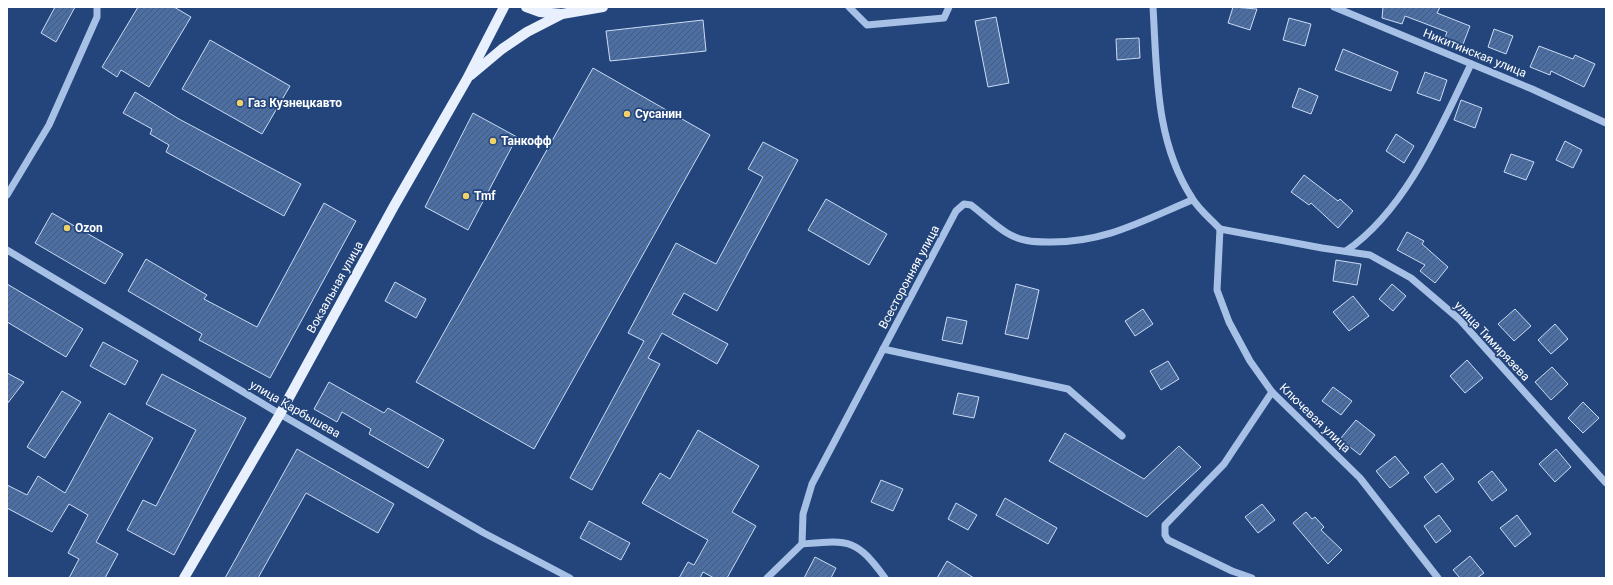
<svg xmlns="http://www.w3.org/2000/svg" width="1613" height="585" font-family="Roboto,sans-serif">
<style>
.building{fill:url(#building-hatch);stroke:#cadbf4}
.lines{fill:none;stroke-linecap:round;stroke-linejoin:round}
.minor{stroke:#a7c0e5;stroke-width:7}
.major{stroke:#e8effd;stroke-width:10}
.poi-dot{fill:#f0d16a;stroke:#23457c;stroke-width:1.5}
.labels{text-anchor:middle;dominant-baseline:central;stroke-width:3.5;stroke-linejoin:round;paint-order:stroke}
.street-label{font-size:12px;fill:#fff;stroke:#23457c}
.poi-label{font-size:12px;font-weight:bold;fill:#fff;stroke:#23457c;text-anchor:start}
</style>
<defs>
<pattern id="building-hatch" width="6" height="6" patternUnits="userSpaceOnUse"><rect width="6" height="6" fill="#4b6fa5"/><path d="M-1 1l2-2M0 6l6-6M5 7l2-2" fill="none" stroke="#4c5a70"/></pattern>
</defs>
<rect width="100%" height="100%" fill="#23457c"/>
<g class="building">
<path d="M55,7H75L56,42L41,33Z"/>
<path d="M138,7H174L191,17L149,87L121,70L117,77L102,67Z"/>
<path d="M1233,7L1257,9L1250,30L1228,23Z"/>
<path d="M1383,7H1440L1437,13L1470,26L1462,47L1444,40L1447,32L1405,16L1402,24L1382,18Z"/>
<path d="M996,17L1009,83L988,87L975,21Z"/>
<path d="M1289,18L1311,24L1305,46L1283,40Z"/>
<path d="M703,20L706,51L610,61L606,31Z"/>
<path d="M1494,29L1513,36L1506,54L1488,47Z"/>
<path d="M1139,38L1140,58L1117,60L1116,39Z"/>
<path d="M210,40L290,86L262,134L182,89Z"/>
<path d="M1539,46L1573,59L1575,55L1595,64L1584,87L1551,71L1550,75L1530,67Z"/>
<path d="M1343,49L1398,72L1391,91L1335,70Z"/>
<path d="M593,68L710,135L534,449L416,382Z"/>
<path d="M1425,72L1447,80L1440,101L1417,93Z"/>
<path d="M1299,88L1318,96L1311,114L1292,107Z"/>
<path d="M135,92L179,119L301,184L284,216L166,152L169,145L150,134L152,129L123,113Z"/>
<path d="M1461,100L1482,108L1475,128L1454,120Z"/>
<path d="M473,113L517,137L468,230L425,207Z"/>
<path d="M1396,134L1414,146L1404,163L1386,151Z"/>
<path d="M1565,141L1582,150L1573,168L1556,160Z"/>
<path d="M763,142L798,160L717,311L684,293L672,314L728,344L717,364L662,333L648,358L660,364L592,490L570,478L644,341L628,333L676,243L716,264L763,177L748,169Z"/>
<path d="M1511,154L1534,162L1526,180L1504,172Z"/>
<path d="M1304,175L1338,201L1340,199L1353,211L1338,228L1311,203L1309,205L1291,192Z"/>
<path d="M826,199L887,234L869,265L808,230Z"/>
<path d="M324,203L356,221L270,378L199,340L202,334L128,291L146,259L207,295L204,299L257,327Z"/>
<path d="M52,213L123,254L105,284L35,243Z"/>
<path d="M1407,232L1424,241L1422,244L1448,267L1435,283L1420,271L1425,265L1397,250Z"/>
<path d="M1336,260L1361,264L1357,285L1333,281Z"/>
<path d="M395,282L426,299L416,318L385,301Z"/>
<path d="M7,284L83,329L66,357L7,322Z"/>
<path d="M1016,284L1039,290L1028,339L1005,334Z"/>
<path d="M1392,284L1406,296L1393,311L1379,299Z"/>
<path d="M1353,296L1369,316L1349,331L1333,312Z"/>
<path d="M1143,309L1153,324L1135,336L1125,321Z"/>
<path d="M1515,309L1531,326L1514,341L1498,324Z"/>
<path d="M947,317L967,321L962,344L942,340Z"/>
<path d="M1555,324L1568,339L1551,354L1538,340Z"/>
<path d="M103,342L138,361L125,385L90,366Z"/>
<path d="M1467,360L1483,378L1465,393L1450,376Z"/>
<path d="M1168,361L1179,379L1161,390L1150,371Z"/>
<path d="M1552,367L1568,384L1551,400L1535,382Z"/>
<path d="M7,373L24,382L7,404Z"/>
<path d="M162,374L246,418L174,555L127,530L143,500L156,506L196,430L146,404Z"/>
<path d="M329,382L384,413L388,408L444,440L428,468L369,434L371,429L342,412L337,422L314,409Z"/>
<path d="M1333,387L1352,401L1341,415L1322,401Z"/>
<path d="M62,391L81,402L45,458L27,447Z"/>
<path d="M958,393L979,397L974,418L953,414Z"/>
<path d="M1583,402L1599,418L1583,433L1568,418Z"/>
<path d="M109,413L153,438L96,542L118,554L105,578H69L79,559L68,553L88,515L69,504L52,532L7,508V485L27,495L38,476L65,493Z"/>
<path d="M1356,420L1375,435L1360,455L1340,439Z"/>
<path d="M698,430L759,466L732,512L756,526L727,578H714L703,572L700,578H679L688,562L694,565L708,540L642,503L660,473L670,479Z"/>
<path d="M1065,433L1144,479L1179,446L1201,467L1147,517L1049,461Z"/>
<path d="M297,449L394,504L378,533L306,493L258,578H225Z"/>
<path d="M1556,449L1571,467L1555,482L1539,464Z"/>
<path d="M1395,456L1409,473L1390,488L1376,471Z"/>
<path d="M1442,463L1454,479L1436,493L1424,477Z"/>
<path d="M1492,471L1507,490L1492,501L1478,482Z"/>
<path d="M881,480L903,489L893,511L871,502Z"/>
<path d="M1005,498L1057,528L1048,544L996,515Z"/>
<path d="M956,503L977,515L968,530L948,519Z"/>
<path d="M1262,504L1275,520L1258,533L1245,517Z"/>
<path d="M1306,512L1312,519L1315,517L1324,527L1321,530L1342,550L1328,564L1293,523Z"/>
<path d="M1439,515L1451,531L1436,543L1424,526Z"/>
<path d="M1517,515L1531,534L1515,547L1500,528Z"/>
<path d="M589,521L630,543L621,560L580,538Z"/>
<path d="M1470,556L1484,573L1477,578H1460L1453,570Z"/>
<path d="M815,557L836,568L831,578H804Z"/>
<path d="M947,561L974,578H937Z"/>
</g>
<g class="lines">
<g class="minor">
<path d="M849,7L867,25L944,18L949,7"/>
<path d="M1153,7C1157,72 1155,141 1192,198C1199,210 1211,219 1220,229"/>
<path d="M1334,7L1532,89L1606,123"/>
<path d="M7,195L49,125L97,17V7"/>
<path d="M1220,229L1322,248L1370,255L1411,278L1459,319L1606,483"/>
<path d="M1220,229L1217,290L1229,322L1250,361L1272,392L1360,478L1438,578"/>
<path d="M7,250L280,414L484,533L570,578"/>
<path d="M1346,251C1406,210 1441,127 1471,64"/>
<path d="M883,349L1068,389L1122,436"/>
<path d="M802,544C849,540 856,538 885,578"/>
<path d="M767,578L802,544L803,514L812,484L956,211L964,204L971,205C983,214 994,225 1007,233C1020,241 1033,242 1048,242C1104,243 1142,221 1192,200"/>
<path d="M1252,578L1232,571L1168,540L1165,535V525L1224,464L1272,392"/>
</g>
<g class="major">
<path d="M526,7L540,12L562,14"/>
<path d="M471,75L502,49L527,32L562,14L603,7"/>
<path d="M184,578L280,414L394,206L467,79L504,7"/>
</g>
</g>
<g class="poi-dot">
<circle cx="240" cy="103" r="4"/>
<circle cx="627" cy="114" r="4"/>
<circle cx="493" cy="141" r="4"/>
<circle cx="466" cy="196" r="4"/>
<circle cx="67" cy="228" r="4"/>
</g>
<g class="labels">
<g class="street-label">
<text transform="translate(1475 53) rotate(22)">Никитинская улица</text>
<text transform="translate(909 277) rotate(-62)">Всесторонняя улица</text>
<text transform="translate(335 287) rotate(-61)">Вокзальная улица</text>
<text transform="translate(1492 341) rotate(47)">улица Тимирязева</text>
<text transform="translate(295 409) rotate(30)">улица Карбышева</text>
<text transform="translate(1315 418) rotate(44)">Ключевая улица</text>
</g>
<g class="poi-label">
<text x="248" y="103">Газ Кузнецкавто</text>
<text x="635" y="114">Сусанин</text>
<text x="501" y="141">Танкофф</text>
<text x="474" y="196">Tmf</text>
<text x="75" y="228">Ozon</text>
</g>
</g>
<rect width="1613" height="585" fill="none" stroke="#ffffff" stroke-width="16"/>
</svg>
